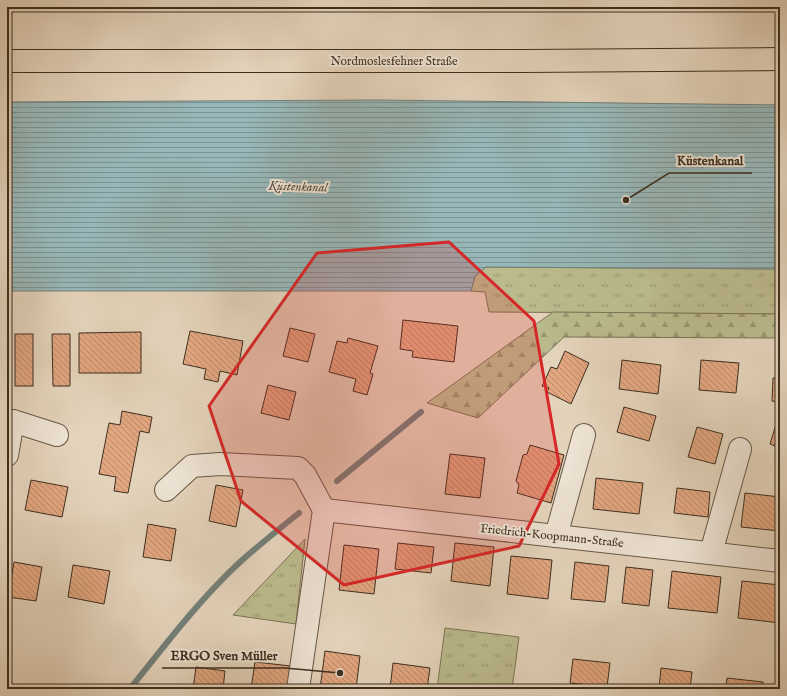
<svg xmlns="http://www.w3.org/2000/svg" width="787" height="696" font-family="'IM FELL English',serif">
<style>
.grass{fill:url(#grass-tufts);stroke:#7c7456}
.forest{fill:url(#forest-firs);stroke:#7c7456}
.water{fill:url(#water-rules);stroke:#73807a}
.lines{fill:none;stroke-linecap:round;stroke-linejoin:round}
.stream{stroke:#73807a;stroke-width:6}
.building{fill:url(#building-back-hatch);stroke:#3d2f1f}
.minor-casing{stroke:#675846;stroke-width:24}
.major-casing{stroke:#3d2f1f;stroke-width:24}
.minor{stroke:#ede2d3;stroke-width:22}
.major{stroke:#e4d3bb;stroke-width:22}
.marked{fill:#d62828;fill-opacity:0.2;stroke:#d62828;stroke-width:3;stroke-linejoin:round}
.labels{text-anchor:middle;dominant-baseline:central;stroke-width:4;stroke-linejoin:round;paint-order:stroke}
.street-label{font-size:12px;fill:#3d2f1f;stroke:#ede2d3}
.water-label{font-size:13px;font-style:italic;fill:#4f4a3d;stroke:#ede2d3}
.leader{fill:none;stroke:#3d2f1f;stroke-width:1.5}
.callout-dot{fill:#3d2f1f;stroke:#ede2d3;stroke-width:1.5}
.callout-label{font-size:13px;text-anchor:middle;font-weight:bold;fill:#3d2f1f;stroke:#ede2d3;stroke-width:4;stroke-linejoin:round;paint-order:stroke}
</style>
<defs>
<pattern id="grass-tufts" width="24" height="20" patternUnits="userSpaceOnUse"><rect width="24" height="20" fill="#bbba8c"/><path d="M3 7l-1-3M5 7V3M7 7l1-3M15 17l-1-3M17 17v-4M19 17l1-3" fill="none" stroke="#999872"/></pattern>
<pattern id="forest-firs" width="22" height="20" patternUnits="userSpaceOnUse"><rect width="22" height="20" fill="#bbba8c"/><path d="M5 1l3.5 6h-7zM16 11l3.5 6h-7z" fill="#999872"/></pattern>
<pattern id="water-rules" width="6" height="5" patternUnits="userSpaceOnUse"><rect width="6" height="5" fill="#97b6b7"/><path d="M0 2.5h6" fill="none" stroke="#7c9494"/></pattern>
<pattern id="building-back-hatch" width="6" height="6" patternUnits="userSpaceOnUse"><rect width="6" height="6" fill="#e2a680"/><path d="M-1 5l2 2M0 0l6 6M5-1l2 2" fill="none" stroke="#b88868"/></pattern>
</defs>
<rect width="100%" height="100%" fill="#e4d3bb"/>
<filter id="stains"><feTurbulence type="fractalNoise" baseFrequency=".005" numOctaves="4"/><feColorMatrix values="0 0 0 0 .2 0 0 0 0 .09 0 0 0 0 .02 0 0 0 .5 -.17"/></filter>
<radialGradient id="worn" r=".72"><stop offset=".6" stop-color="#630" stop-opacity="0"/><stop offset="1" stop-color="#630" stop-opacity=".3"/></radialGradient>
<g class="grass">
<path d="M486,267L780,269V314L489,312L485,292L471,291L475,276Z"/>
<path d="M305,539L296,624L233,615Z"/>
<path d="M445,628L519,637L512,689H437Z"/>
</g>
<path class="forest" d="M553,312L780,314V338L564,337L478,418L427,403Z"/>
<path class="water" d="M378,100L780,105V269L486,267L475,276L471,291H7V102Z"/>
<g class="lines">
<g class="stream">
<path d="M337,481L421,412"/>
<path d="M130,689C165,645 199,600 240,562C259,545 279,529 299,513"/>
</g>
</g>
<g class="building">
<path d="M403,320L458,326L454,362L412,357L413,351L400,349Z"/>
<path d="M290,328L315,334L308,362L283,356Z"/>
<path d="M190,331L243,341L237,375L220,371L218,382L204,379L206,369L183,364Z"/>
<path d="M141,332V373H79V333Z"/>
<rect x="15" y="334" width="18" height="52"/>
<path d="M52,334H70V386H53Z"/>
<path d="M348,338L378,346L370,373L373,374L367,395L353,391L356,379L329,372L337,341L347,343Z"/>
<path d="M565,351L589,363L571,404L547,392L549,388L542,386L551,367L557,369Z"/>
<path d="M622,360L661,365L658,394L619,389Z"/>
<path d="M701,360L739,363L736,393L699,390Z"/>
<path d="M773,378H780V402L772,401Z"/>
<path d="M268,385L296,392L289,420L261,413Z"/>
<path d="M624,407L656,416L649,441L617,432Z"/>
<path d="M122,411L152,417L149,433L140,431L128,493L114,491L116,477L99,474L109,423L120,425Z"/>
<path d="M777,421L780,422V448L770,444Z"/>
<path d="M697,427L723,434L715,464L688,457Z"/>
<path d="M530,445L564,455L551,503L517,493L519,485L516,481L523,455L527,454Z"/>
<path d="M450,454L485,458L480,498L445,494Z"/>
<path d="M596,478L643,483L639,514L593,509Z"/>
<path d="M31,480L68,487L62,517L25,510Z"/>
<path d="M216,485L243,490L236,527L209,521Z"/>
<path d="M677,488L710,492L708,517L674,513Z"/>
<path d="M745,493L780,497V531L741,527Z"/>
<path d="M148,524L176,529L171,561L143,557Z"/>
<path d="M398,543L434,547L431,573L395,569Z"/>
<path d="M455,543L494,547L490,586L451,581Z"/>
<path d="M344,545L379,549L374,594L339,590Z"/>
<path d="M511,556L552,560L548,599L507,594Z"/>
<path d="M14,562L42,567L36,601L8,597Z"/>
<path d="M575,562L609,566L605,602L571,599Z"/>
<path d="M73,565L110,571L104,604L68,597Z"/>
<path d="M626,567L653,570L649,606L622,603Z"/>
<path d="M672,571L721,577L717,613L668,608Z"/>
<path d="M742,581L780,585V623L738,618Z"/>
<path d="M325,651L360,656L356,689H320Z"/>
<path d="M573,659L610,663L607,687L570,683Z"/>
<path d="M255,662L291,666L288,689H251Z"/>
<path d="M393,663L430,668L427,689H390Z"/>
<path d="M196,667L225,671L223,689H193Z"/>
<path d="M661,668L692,672L690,689H659Z"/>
<path d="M727,678L763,682V689H726Z"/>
</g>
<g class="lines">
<defs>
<g id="minor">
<path d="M7,421H13L57,435"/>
<path d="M7,455L13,421"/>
<path d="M166,490L192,466L220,464L298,468L305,475L324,510"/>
<path d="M556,536L584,435"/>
<path d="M711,553L740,449"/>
<path d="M298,689L324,510L780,561"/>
</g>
<path id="major" d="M7,61H525L780,59"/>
</defs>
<use href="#minor" class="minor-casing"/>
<use href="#major" class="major-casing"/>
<use href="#minor" class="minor"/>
<use href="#major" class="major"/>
</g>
<path class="marked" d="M449,242L534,321L559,464L519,546L344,585L241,501L209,406L317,253Z"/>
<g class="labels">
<g class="street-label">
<text x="394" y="61">Nordmoslesfehner Straße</text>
<text transform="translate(552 536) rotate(6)">Friedrich-Koopmann-Straße</text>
</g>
<g class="water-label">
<text transform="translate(298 187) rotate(2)">Küstenkanal</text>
</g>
</g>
<path class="leader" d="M626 200L669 173H752M340 673L285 668H162"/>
<g class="callout-dot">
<circle cx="626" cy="200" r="4"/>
<circle cx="340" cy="673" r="4"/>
</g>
<g class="callout-label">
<text x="710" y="165">Küstenkanal</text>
<text x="224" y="660">ERGO Sven Müller</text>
</g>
<rect width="787" height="696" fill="none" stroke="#e4d3bb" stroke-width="24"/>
<rect x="8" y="8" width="771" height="680" fill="none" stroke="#3d2f1f" stroke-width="2"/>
<rect x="12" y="12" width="763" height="672" fill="none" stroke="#3d2f1f"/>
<rect width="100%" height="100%" filter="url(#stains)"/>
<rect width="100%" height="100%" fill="url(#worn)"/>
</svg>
